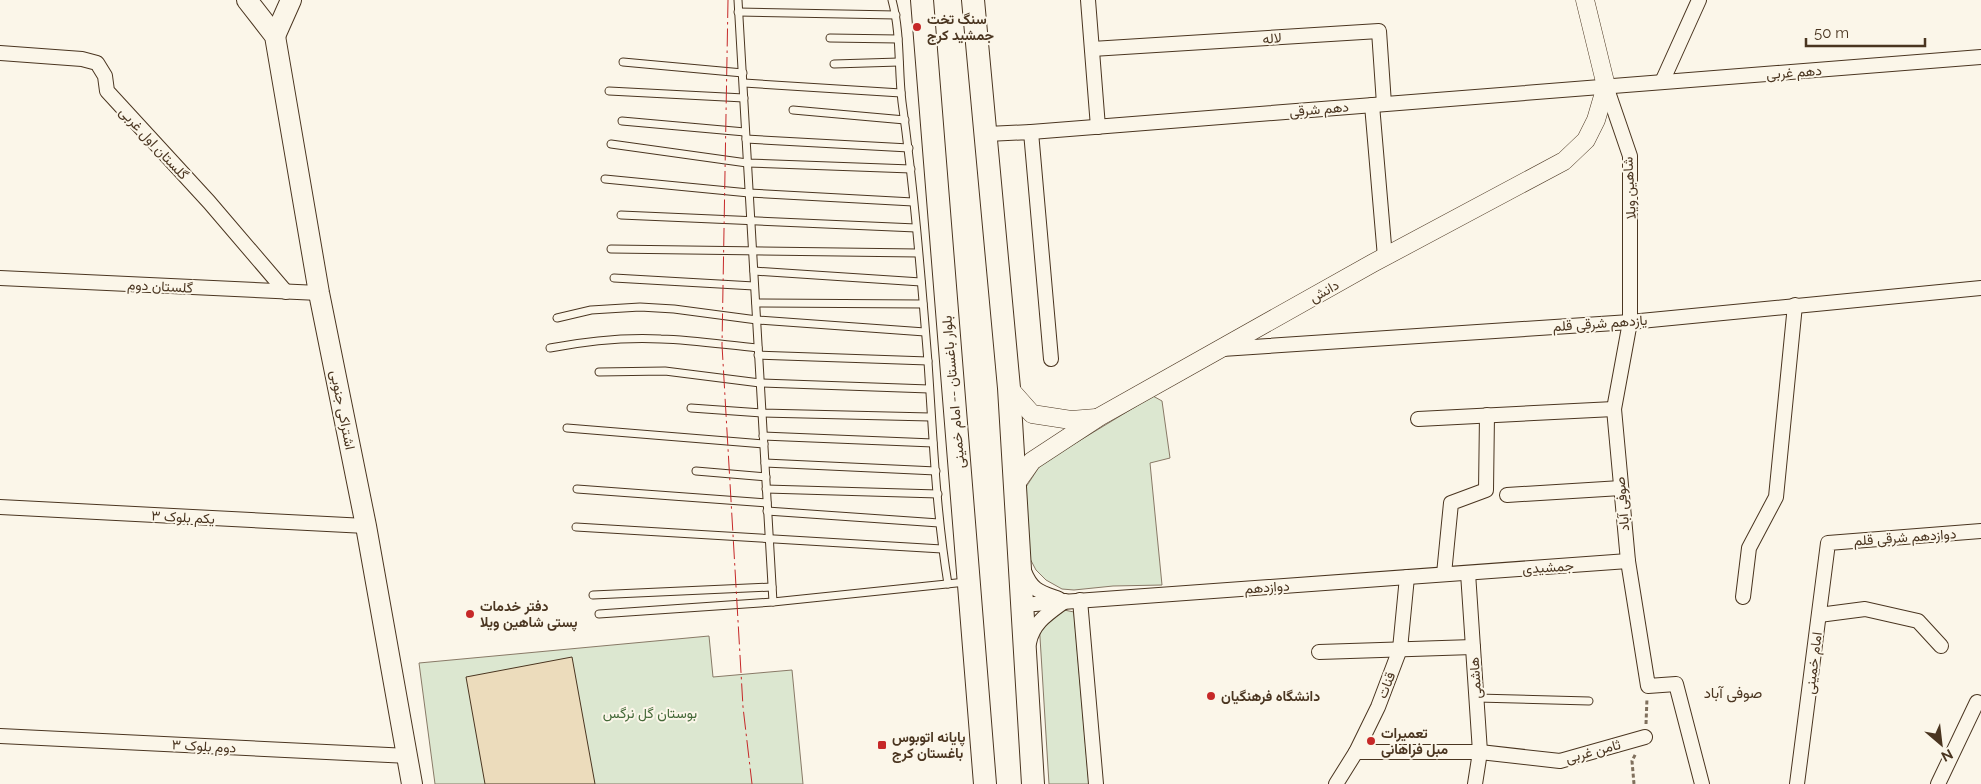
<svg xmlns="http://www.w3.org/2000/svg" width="1981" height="784" font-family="Raleway,Vazirmatn,sans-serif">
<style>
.green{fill:#dce7d0;stroke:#887966}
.building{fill:#ecdcbc;stroke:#4a3520}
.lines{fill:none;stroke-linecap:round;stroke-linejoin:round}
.service-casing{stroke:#4a3520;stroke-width:9}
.minor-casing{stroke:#4a3520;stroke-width:16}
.tertiary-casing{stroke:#4a3520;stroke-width:19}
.secondary-casing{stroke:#4a3520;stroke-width:22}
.primary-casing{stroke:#4a3520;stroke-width:24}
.path{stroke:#7f6f5c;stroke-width:3;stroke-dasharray:4 2.5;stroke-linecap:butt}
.service{stroke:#fbf6e9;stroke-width:7}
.minor{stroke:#fbf6e9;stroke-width:14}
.tertiary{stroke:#fbf6e9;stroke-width:18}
.secondary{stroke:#fbf6e9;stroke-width:20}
.primary{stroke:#fbf6e9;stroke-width:22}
.power{stroke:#c62828;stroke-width:1;stroke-dasharray:18 4 2.5 4;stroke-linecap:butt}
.poi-dot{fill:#c62828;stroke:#fbf6e9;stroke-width:2}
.labels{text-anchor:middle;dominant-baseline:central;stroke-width:4;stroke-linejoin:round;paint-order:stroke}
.poi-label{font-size:14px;font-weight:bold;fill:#4a3520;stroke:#fbf6e9;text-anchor:start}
.street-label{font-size:14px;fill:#4a3520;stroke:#fbf6e9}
.park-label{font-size:14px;fill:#436837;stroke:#fbf6e9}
.neighbourhood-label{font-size:15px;fill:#4a3520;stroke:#fbf6e9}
</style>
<rect width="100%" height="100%" fill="#fbf6e9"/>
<g class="green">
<path d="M1153,396L1162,401L1170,458L1150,463L1162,585L1113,586L1074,590L1062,589L1046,580L1036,570L1027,553L1026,487L1041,464Z"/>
<path d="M1064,610L1074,612L1089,784H1049L1039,621Z"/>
<path d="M709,636L713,677L792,670L803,784H435L419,663Z"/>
</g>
<path class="building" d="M572,657L595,784H485L466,677Z"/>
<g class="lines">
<defs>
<g id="service">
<path d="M738,0L773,602"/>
<path d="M892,0C901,33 898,68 902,102C914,188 921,275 928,362C933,436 936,511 948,584"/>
<path d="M738,12L896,15"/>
<path d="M830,38L898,39"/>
<path d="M623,62L743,73"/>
<path d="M834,64L899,62"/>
<path d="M744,83L901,93"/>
<path d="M609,91L744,98"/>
<path d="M793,110L905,120"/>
<path d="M622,121L745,132"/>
<path d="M746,139L909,148"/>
<path d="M611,144L747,163L911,169"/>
<path d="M605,179L749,193L913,202"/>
<path d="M621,215L916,228"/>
<path d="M611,249L918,253"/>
<path d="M754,271L921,282"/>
<path d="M614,278L754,286"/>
<path d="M756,303L923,304"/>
<path d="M557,318L591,310L640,307L674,309L757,320L925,332"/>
<path d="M550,348C587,341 623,337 661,339C694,340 726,345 758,348"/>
<path d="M758,355L928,361"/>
<path d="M599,372L665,371L760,383L929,389"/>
<path d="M691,408L762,413L930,417"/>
<path d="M567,428L764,444"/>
<path d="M763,436L933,443"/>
<path d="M765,463L936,471"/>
<path d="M696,471L766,477"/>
<path d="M577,489L767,503"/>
<path d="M766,489L938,494"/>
<path d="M767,511L939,523"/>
<path d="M576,527L942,549"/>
<path d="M593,595L772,587"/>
<path d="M599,614L773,602L966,582"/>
<path d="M1477,698L1589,701"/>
</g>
<g id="minor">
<path d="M1088,0L1098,127"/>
<path d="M1092,49L1379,31L1384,104"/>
<path d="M0,53L82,59L97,63L105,76L107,91L209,202L286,292"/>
<path d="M1662,82L1699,0"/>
<path d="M1606,86L1630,156V322L1614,409L1628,561L1648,686L1676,684L1702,784"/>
<path d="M1372,105L1385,257"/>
<path d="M1031,132L1981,57"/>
<path d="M987,134L1031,132L1051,359"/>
<path d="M0,278L319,293"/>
<path d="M1222,349L1630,322L1981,288"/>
<path d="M1418,419L1614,409"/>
<path d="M1507,495L1621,488"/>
<path d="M0,507L366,526"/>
<path d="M1024,571C1032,591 1040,592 1059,599"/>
<path d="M1468,573L1480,752L1475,784"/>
<path d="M1444,574L1451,503L1486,490L1487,415"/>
<path d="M1743,597L1749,548L1776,497L1795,305"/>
<path d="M1080,600L1096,784"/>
<path d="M1021,605L1628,561"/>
<path d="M1819,615L1865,609L1918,621L1941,646"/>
<path d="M1029,643C1033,622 1049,613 1065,601"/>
<path d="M1319,652L1473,647"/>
<path d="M0,736L409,756"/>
<path d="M1356,752H1480L1560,761L1645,737"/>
<path d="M1336,784L1356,752L1378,707L1400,649L1407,577"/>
<path d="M1797,784L1828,543L1981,531"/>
<path d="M1938,784L1977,702"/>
</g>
<g id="tertiary">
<path d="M1009,388L1032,414L1071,420L1096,418"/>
<path d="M1015,485L1032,461L1099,417L1373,263L1564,161L1586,140L1596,120L1606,86L1585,0"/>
</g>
<g id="secondary">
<path d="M247,0L275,36L319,293L366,526L412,784"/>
<path d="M275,36L291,0"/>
</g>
<g id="primary">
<path d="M922,0L985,784"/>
<path d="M973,0L1009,388L1033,784"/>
</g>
</defs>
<use href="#service" class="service-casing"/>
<use href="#minor" class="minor-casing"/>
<use href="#tertiary" class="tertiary-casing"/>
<use href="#secondary" class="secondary-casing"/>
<use href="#primary" class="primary-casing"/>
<g class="path">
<path d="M1646,724L1647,698"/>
<path d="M1634,784L1632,761L1636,753"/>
</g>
<use href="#service" class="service"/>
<use href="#minor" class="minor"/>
<use href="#tertiary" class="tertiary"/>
<use href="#secondary" class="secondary"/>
<use href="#primary" class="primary"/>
<path class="power" d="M728,0L722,345L743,707L752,784"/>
</g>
<g class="poi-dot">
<circle cx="917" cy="27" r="5"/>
<circle cx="470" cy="614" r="5"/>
<circle cx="1211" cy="696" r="5"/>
<circle cx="1371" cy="741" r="5"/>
<rect x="877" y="740" width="10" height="10" rx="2.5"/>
</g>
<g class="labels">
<g class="poi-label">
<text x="927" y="19">سنگ تخت<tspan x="927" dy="16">جمشید کرج</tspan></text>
<text x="480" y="606">دفتر خدمات<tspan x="480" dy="16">پستی شاهین ویلا</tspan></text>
<text x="1221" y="696">دانشگاه فرهنگیان</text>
<text x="1381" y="733">تعمیرات<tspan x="1381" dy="16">مبل فراهانی</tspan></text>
<text x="892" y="737">پایانه اتوبوس<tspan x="892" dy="16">باغستان کرج</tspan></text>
</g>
<g class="street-label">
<text transform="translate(1272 38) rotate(-4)">لاله</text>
<text transform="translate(1794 72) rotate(-4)">دهم غربی</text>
<text transform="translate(1319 109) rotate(-5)">دهم شرقی</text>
<text transform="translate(154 143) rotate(47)">گلستان اول غربی</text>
<text transform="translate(1629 188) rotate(-93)">شاهین ویلا</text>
<text transform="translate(160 286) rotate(3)">گلستان دوم</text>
<text transform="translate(1324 291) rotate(-29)">دانش</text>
<text transform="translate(1600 323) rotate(-4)">یازدهم شرقی قلم</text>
<text transform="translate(953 392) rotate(-95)">بلوار باغستان -- امام خمینی</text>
<text transform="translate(343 410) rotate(79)">اشتراکی جنوبی</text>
<text transform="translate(1622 504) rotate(-95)">صوفی آباد</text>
<text transform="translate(183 517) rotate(3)">یکم بلوک ۳</text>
<text transform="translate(1905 537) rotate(-4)">دوازدهم شرقی قلم</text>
<text transform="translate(1548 567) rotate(-4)">جمشیدی</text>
<text transform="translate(1267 587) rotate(-4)">دوازدهم</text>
<text transform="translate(1813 663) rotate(-83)">امام خمینی</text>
<text transform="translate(1475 678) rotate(-94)">هاشمی</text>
<text transform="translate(1386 685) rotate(-69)">قنات</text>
<text transform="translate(204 746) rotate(3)">دوم بلوک ۳</text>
<text transform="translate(1593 751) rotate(-15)">ثامن غربی</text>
</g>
<g class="park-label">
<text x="650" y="713">بوستان گل نرگس</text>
</g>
<g class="neighbourhood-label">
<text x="1733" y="693">صوفی آباد</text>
</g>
</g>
<g transform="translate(1941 744) rotate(152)" stroke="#fbf6e9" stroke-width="4" paint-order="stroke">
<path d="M0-4L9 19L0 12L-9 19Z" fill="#4a3520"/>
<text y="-8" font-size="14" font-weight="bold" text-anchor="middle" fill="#4a3520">N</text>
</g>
<path d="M1806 38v8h119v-8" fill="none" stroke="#4a3520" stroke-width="2.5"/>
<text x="1814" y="38" font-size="15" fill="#4a3520" stroke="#fbf6e9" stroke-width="4" paint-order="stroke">50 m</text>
</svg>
